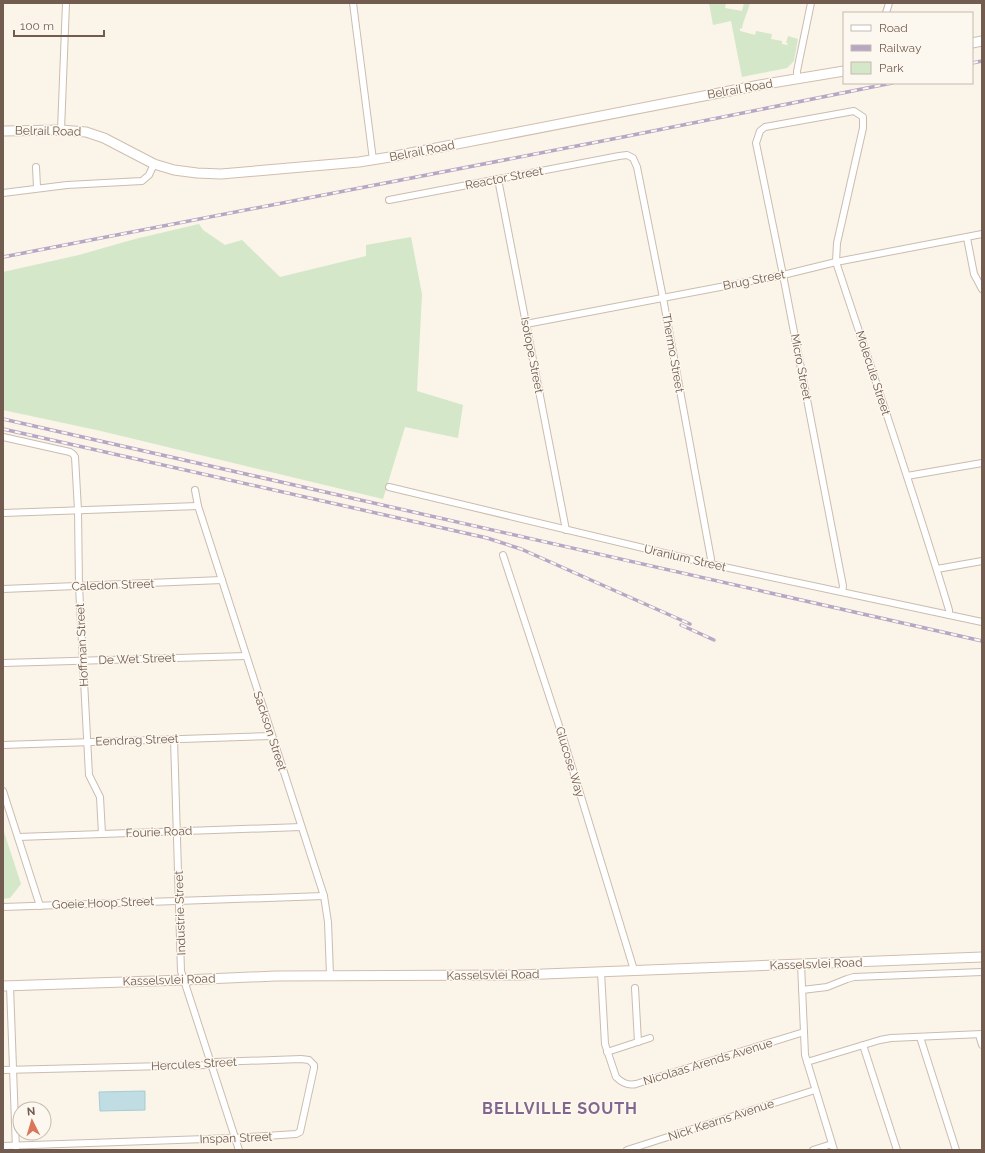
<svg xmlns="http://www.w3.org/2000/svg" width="985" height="1153" font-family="Raleway,sans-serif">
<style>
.green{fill:#d4e7c8}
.water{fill:#bfdde2;stroke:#a6ccd3}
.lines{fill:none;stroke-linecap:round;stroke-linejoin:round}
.street-casing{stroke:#ccbcaf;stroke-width:8}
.secondary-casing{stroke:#d0beb0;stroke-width:11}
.street{stroke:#fff;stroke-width:6}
.secondary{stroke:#fff;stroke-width:9}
.rail-casing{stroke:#b7a7c4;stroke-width:3.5}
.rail{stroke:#fdf8ef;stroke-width:2;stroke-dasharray:6;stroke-linecap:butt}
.labels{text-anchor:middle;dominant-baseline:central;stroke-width:3;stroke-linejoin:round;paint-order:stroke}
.street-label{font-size:12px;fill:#725c4f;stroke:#fdf8ef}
.district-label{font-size:16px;font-weight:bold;letter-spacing:1px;fill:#81668e;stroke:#fdf8ef}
</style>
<rect width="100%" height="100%" fill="#faf4e9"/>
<g class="green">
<path d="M709,3H726L725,8L742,11L744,3H750C748,12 743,20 742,29L740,28V31L755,35L756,31L772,34L771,39L782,41V44L787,45L788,43H786L788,36L798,39L794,61L787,68L742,77L731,21L713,25Z"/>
<path d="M199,224L203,230L225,245L242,240L280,277L366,256V245L411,237L422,294L417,391L463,405L458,438L405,427L383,499L101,431L3,410V272L79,255L135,239Z"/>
<path d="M3,829L21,884L10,898L3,899Z"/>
</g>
<path class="water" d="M145,1091V1110L100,1111L99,1092Z"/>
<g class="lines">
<defs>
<g id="street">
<path d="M353,3L373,160"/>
<path d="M886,13L889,3"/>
<path d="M797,79V71L811,3"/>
<path d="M61,130L66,3"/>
<path d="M36,167L37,187"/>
<path d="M498,179L566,530"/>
<path d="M3,193L67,185L142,181L149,175L154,164"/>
<path d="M389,200L619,156L627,155L633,158L637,167L663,298L711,559L710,564"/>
<path d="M967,238L974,274L982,289"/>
<path d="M526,324L783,275L836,262L982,234"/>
<path d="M3,437L70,452L73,454L75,457L78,510L79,586L89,775L100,797L102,834"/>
<path d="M907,476L982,463"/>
<path d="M389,487L710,564L982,622"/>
<path d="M195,490L198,506L324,896L328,922L330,975"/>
<path d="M3,513L198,506"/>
<path d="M503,555L564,741L634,970"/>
<path d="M937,569L982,561"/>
<path d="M3,589L222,580"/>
<path d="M842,592L843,586L783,275L756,143L760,131L765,127L854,111L863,117V128L837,243L836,262C874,377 914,493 949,610V615"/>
<path d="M3,663L246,656"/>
<path d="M174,739L181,971L239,1150"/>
<path d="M3,745L272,736"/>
<path d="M3,791L40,906"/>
<path d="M18,837L301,827"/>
<path d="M3,907L324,896"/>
<path d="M801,964L805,1055L834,1150"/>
<path d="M601,972L605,1044L616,1077C622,1083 628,1086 636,1084L804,1032"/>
<path d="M10,986L16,1150"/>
<path d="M635,988L638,1042"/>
<path d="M802,990L827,987L847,979L854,977L982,972"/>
<path d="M979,1035L982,1045"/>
<path d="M920,1037L956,1150"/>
<path d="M863,1045L897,1150"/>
<path d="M607,1052L650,1038"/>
<path d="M807,1062L880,1040L891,1038L982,1034"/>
<path d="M3,1070L206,1065L215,1062L301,1059L309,1060L314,1065V1068L300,1132L296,1134L235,1138L3,1146"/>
<path d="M627,1150L815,1090"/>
<path d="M813,1150L832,1144"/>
</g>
<g id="secondary">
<path d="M972,43L982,41"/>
<path d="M3,131L61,130L86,132L104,138L154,164L174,170L197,173L221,174L359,162L390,157L760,85L844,71"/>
<path d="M3,986L184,980L276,976L518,975L982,957"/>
</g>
</defs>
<use href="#street" class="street-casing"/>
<use href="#secondary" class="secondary-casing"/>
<use href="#street" class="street"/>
<use href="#secondary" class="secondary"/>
<defs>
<g id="rail">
<path d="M972,63L982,61"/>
<path d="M3,257L623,137L892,83"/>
<path d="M3,419L982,641"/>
<path d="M3,429L487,538L521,549L690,624"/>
<path d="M681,625L714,640"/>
</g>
</defs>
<use href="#rail" class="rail-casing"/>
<use href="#rail" class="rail"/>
</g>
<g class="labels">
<g class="street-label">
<text transform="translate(740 89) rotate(-10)">Belrail Road</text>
<text transform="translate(48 131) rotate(1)">Belrail Road</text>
<text transform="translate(422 151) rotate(-11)">Belrail Road</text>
<text transform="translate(504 178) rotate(-11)">Reactor Street</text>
<text transform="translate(754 280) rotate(-11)">Brug Street</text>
<text transform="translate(673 353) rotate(80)">Thermo Street</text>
<text transform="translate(532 355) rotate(79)">Isotope Street</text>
<text transform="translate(801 367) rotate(79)">Micro Street</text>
<text transform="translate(873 373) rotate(72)">Molecule Street</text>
<text transform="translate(685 558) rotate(13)">Uranium Street</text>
<text transform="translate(113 585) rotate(-2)">Caledon Street</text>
<text transform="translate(82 645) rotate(-93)">Hoffman Street</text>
<text transform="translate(137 659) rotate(-2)">De Wet Street</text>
<text transform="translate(270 731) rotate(72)">Sackson Street</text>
<text transform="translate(137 740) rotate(-2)">Eendrag Street</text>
<text transform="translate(570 762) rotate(73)">Glucose Way</text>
<text transform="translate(159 832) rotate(-2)">Fourie Road</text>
<text transform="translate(103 903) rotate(-2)">Goeie Hoop Street</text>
<text transform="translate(180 913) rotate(-92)">Industrie Street</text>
<text transform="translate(816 964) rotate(-2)">Kasselsvlei Road</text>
<text transform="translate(493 975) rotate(-1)">Kasselsvlei Road</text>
<text transform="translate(169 980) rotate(-2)">Kasselsvlei Road</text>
<text transform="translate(708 1062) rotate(-17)">Nicolaas Arends Avenue</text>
<text transform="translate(194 1064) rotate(-3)">Hercules Street</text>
<text transform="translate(721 1120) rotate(-18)">Nick Kearns Avenue</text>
<text transform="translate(236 1138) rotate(-2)">Inspan Street</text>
</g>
<g class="district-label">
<text x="560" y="1108">BELLVILLE SOUTH</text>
</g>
</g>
<rect width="985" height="1153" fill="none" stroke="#725c4f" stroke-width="8"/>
<rect x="843" y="12" width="130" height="72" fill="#fdf8ef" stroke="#c5baaf"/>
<rect x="851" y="25" width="20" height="6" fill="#ffffff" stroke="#c5baaf"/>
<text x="879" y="32" font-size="12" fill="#725c4f">Road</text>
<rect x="851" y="45" width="20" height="6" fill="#b7a7c4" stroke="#c5baaf"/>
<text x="879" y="52" font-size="12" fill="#725c4f">Railway</text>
<rect x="851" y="62" width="20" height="12" fill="#d4e7c8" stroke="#c5baaf"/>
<text x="879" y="72" font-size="12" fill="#725c4f">Park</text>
<g transform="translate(32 1121) rotate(355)"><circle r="19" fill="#fdf8ef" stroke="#c5baaf"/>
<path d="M0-3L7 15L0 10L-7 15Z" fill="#d8775a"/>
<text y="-6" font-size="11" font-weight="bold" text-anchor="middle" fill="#725c4f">N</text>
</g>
<path d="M14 30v6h90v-6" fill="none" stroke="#725c4f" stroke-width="2"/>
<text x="20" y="30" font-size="12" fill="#725c4f" stroke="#fdf8ef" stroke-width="3" paint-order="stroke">100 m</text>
</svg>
